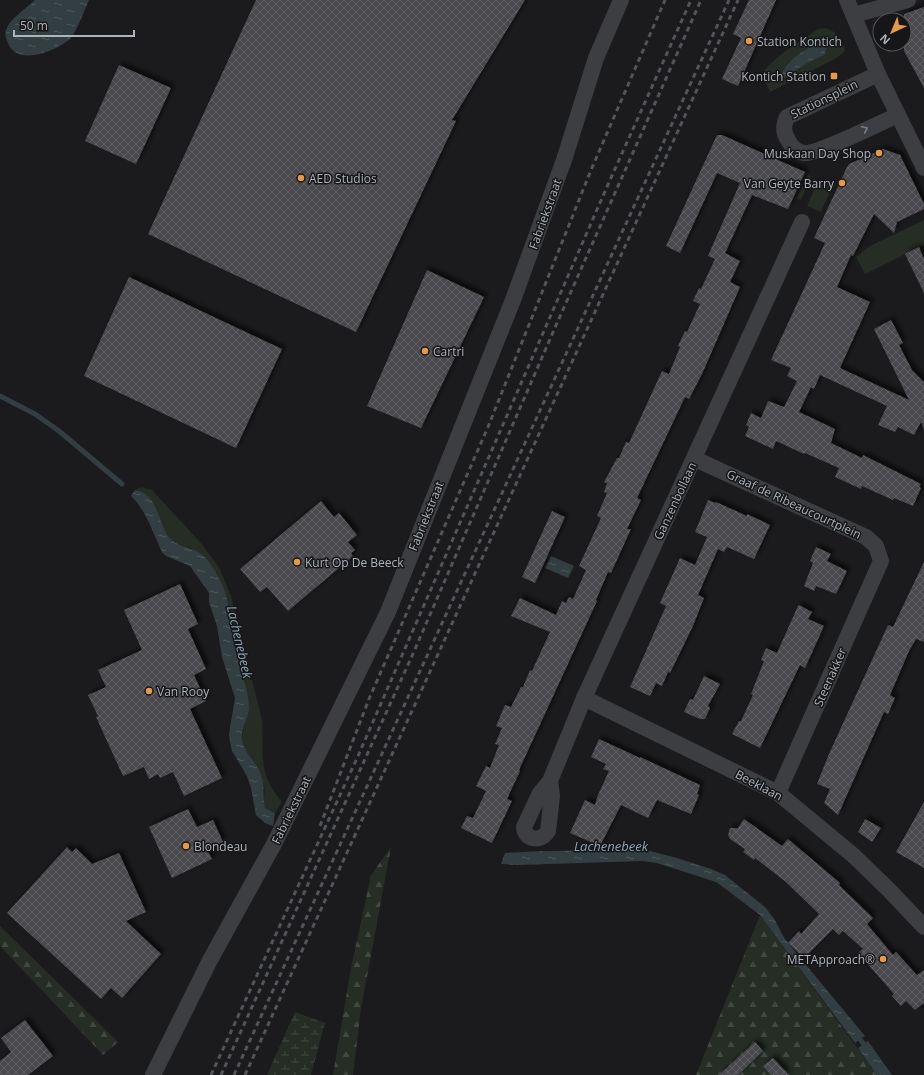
<svg xmlns="http://www.w3.org/2000/svg" width="924" height="1075" font-family="'Open Sans',sans-serif">
<style>
.green{fill:#252d25}
.forest{fill:url(#forest-firs)}
.wetland{fill:url(#wetland-marsh)}
.water{fill:url(#water-ripples)}
.lines{fill:none;stroke-linecap:round;stroke-linejoin:round}
.stream{stroke:#333e42;stroke-width:5}
.building{fill:url(#building-cross-hatch);filter:url(#shadow)}
.minor{stroke:#3c3e41;stroke-width:16}
.rail{stroke:#515458;stroke-width:3;stroke-dasharray:5 4;stroke-linecap:butt}
.oneway{stroke:#7b7f84}
.poi-dot{fill:#e5994b;stroke:#161618;stroke-width:1.5}
.labels{text-anchor:middle;dominant-baseline:central;stroke-width:3;stroke-linejoin:round;paint-order:stroke}
.poi-label{font-size:12px;fill:#aeb4bb;stroke:#161618;text-anchor:start}
.street-label{font-size:12px;fill:#aeb4bb;stroke:#161618}
.water-label{font-size:13px;font-style:italic;fill:#89a5b3;stroke:#161618}
</style>
<defs>
<pattern id="forest-firs" width="22" height="20" patternUnits="userSpaceOnUse"><rect width="22" height="20" fill="#252d25"/><path d="M5 1l3.5 6h-7zM16 11l3.5 6h-7z" fill="#424943"/></pattern>
<pattern id="wetland-marsh" width="20" height="14" patternUnits="userSpaceOnUse"><rect width="20" height="14" fill="#252d25"/><path d="M1 5h8M5 5V1M11 12h8M15 12V8" fill="none" stroke="#424943"/></pattern>
<pattern id="water-ripples" width="26" height="14" patternUnits="userSpaceOnUse"><rect width="26" height="14" fill="#333e42"/><path d="M2 4q2-2 4 0t4 0M15 11q2-2 4 0t4 0" fill="none" stroke="#4e585b"/></pattern>
<pattern id="building-cross-hatch" width="8" height="8" patternUnits="userSpaceOnUse"><rect width="8" height="8" fill="#48494d"/><path d="M0 0l8 8M0 8l8-8" fill="none" stroke="#606165"/></pattern>
<filter id="shadow"><feDropShadow dx="3.5" dy="-3.5" stdDeviation="2" flood-color="#0009"/></filter>
</defs>
<rect width="100%" height="100%" fill="#1b1b1d"/>
<g class="green">
<path d="M825,28C837,31 839,38 845,49L844,52L835,59L770,92L762,75C767,61 805,38 818,29Z"/>
<path d="M808,175L811,176L801,200L797,198Z"/>
<path d="M818,181L832,187L821,212L807,206Z"/>
<path d="M924,220V245L865,274L856,257L870,246Z"/>
<path d="M141,487L152,490L200,542L219,567L231,596L262,720C264,754 257,773 282,802L275,813L265,808L263,801L265,790L260,772L245,749L242,742V735L249,710L244,679L238,661L229,616L191,548C185,546 178,545 173,541C155,528 163,496 135,490Z"/>
</g>
<g class="forest">
<path d="M391,847L361,1009L353,1075H333L351,968L371,875Z"/>
<path d="M760,915L877,1075H696Z"/>
<path d="M0,926L118,1042L103,1055L0,946Z"/>
</g>
<path class="wetland" d="M295,1012L325,1023L311,1075H267Z"/>
<g class="water">
<path d="M35,0H89C85,9 76,33 70,39C56,51 17,67 8,43C6,38 4,33 7,28C10,19 28,7 35,0Z"/>
<path d="M819,44H825L827,48L824,55L807,63L784,78L781,76C786,61 804,49 819,44Z"/>
<path d="M135,490C159,494 157,522 169,537C178,549 199,546 209,562C215,571 222,582 225,592C231,614 233,638 238,661C242,676 249,691 249,708C249,719 240,729 242,740C244,752 255,761 260,772C266,785 262,795 265,808L275,813L273,826L265,823L256,815L251,788L247,776L232,751L230,742L229,734L235,698L222,657L217,626L209,602V593L190,566L166,556L162,552C153,533 146,510 131,496Z"/>
<path d="M551,556L574,566L568,578L545,568Z"/>
<path d="M638,849L646,850L677,858L711,869L725,875L765,907L775,920L783,936L792,948L865,1036L855,1043L760,915L723,887L716,882L657,863L643,861L517,865L501,864L505,853C549,850 594,851 638,849Z"/>
<path d="M868,1041L892,1075H877L858,1048Z"/>
</g>
<g class="lines">
<g class="stream">
<path d="M0,396L35,414L59,431L122,484"/>
<path d="M857,1035L867,1049"/>
</g>
</g>
<g class="building">
<path d="M256,0H525L452,120L456,121L356,332L148,234Z"/>
<path d="M749,0H776L738,86L722,79L741,38L733,34Z"/>
<path d="M924,7V88L904,51V14Z"/>
<path d="M119,65L171,88L136,164L85,141Z"/>
<path d="M717,135H722L805,172L788,209L752,195L725,253L740,261L730,282L740,287L702,374L689,399L685,397L637,498L641,500L627,529H631L611,573L608,572L596,600L597,601L519,770L520,771L507,799L512,801L492,843L461,828L467,816L473,818L486,791L476,786L486,766L490,768L499,745L495,744L502,728L496,726L505,705L511,707L521,687H523L530,670L532,671L550,632L511,616L520,598L556,615L562,601L566,603L569,597L573,599L586,570L579,566L601,518L597,516L607,493L604,492L607,483L604,482L617,458H619L626,442L629,443L662,371L669,374L680,347L678,346L685,331L687,332L694,317L700,304L693,301L699,288L701,289L715,259L708,256L740,183L717,173L680,253L666,246Z"/>
<path d="M883,149L900,155L924,204V209L897,222L894,233L874,214L853,256L851,255L837,287L870,302L840,368L909,400L874,329L891,320L903,343L899,345L912,370L924,382V429L921,422L914,435L898,427L895,432L878,425L887,406L820,375L814,389L811,387L799,412L835,429L831,443L862,458L863,455L921,484L919,487L921,488L913,506L894,498L893,500L862,486L861,489L835,477L839,468L805,453L804,454L776,441L773,449L745,436L749,427L746,425L751,413L761,418L768,401L784,407L797,381L787,376L791,368L771,360L825,243L814,238L847,167L849,164Z"/>
<path d="M919,247L924,259V293L905,254Z"/>
<path d="M427,270L484,297L421,428L367,406Z"/>
<path d="M129,277L282,349L236,448L84,376Z"/>
<path d="M708,500L715,503L716,502L747,516V514L770,525L754,559L727,547L724,552L718,549L698,595L704,598L693,626L670,673L668,672L662,686L656,683L650,696L630,687L666,606L660,603L680,558L695,565L707,537L695,532Z"/>
<path d="M321,501L334,517L339,513L357,535L348,542L355,550L351,553L353,556L288,611L267,587L260,592L240,569Z"/>
<path d="M552,511L565,517L535,583L522,577Z"/>
<path d="M816,547L831,554L827,561L847,571L836,594L816,586L814,591L804,586L813,563L810,561Z"/>
<path d="M924,562V642L916,639L909,651L890,695L895,698L888,714L884,712L838,815L824,803L830,789L817,784L829,754L888,625L893,627Z"/>
<path d="M180,584L198,624L188,629L206,669L194,675L206,701L190,709L222,778L184,796L173,772L160,778L158,774L149,779L144,767L123,776L96,717L98,716L88,695L106,687L98,670L142,650L124,610Z"/>
<path d="M799,605L812,612L808,619L824,626L805,668L800,665L760,748L732,734L739,721H741L753,695L751,694L764,661L761,660L766,648L777,653L798,606Z"/>
<path d="M704,676L720,684L708,706L710,708L705,719H700L684,712L690,699L693,700Z"/>
<path d="M599,739L640,758V757L700,785L697,794L699,795L691,814L657,800L648,818L621,805L600,846L570,833L585,800L595,805L598,795L609,771L603,769L606,764L591,757Z"/>
<path d="M924,802V868L896,852Z"/>
<path d="M188,809L197,827L213,820L223,842L207,850L212,859L172,878L149,827Z"/>
<path d="M744,819L782,846L788,839L840,883L839,885L873,918L867,924L893,955L896,952L917,975L924,970V1003L915,1010L906,1001L901,1006L892,996L894,994L858,953L863,949L843,931L839,935L833,929L804,958L788,943L799,931L801,934L819,914L786,882L755,858L754,860L743,852L745,849L730,839L728,835L730,828H738Z"/>
<path d="M865,819L881,828L872,842L858,832Z"/>
<path d="M67,847L72,852L76,848L92,864L119,853L146,912L126,921L161,954L122,998L111,988L101,999L7,913Z"/>
<path d="M25,1020L53,1056L28,1075H0V1061L11,1052L1,1038Z"/>
<path d="M755,1042L763,1051L738,1075H719Z"/>
<path d="M773,1058L789,1075H771L763,1066Z"/>
</g>
<g class="lines">
<g class="minor">
<path d="M847,0L878,74L924,168"/>
<path d="M861,13L908,0"/>
<path d="M878,74L787,117C783,126 783,132 788,140C791,146 797,152 804,153C817,155 882,122 898,115"/>
<path d="M695,459L866,537L876,546L881,561L778,793"/>
<path d="M584,698L778,793L854,856L889,890L924,927"/>
<path d="M550,781L552,796L548,831C542,842 525,841 524,827L540,793L550,781L584,698L802,222"/>
<path d="M153,1075L209,962L274,844L388,612L513,300L564,160L596,58L621,0"/>
</g>
<g class="rail">
<path d="M320,826L369,699L488,427L591,170L665,0"/>
<path d="M211,1075L358,756L610,180L691,0"/>
<path d="M221,1075L412,656L557,323L701,0"/>
<path d="M234,1075L729,0"/>
<path d="M245,1075L738,0"/>
</g>
</g>
<defs><path id="oneway-chevron" d="M-2-3.5L2.5 0L-2 3.5" fill="none" stroke-width="1.6" stroke-linecap="round" stroke-linejoin="round"/></defs>
<use class="oneway" href="#oneway-chevron" transform="translate(865 129) rotate(-25)"/>
<g class="poi-dot">
<circle cx="749" cy="41" r="4"/>
<rect x="830" y="72" width="8" height="8" rx="2"/>
<circle cx="879" cy="153" r="4"/>
<circle cx="301" cy="178" r="4"/>
<circle cx="842" cy="183" r="4"/>
<circle cx="425" cy="351" r="4"/>
<circle cx="297" cy="562" r="4"/>
<circle cx="149" cy="691" r="4"/>
<circle cx="186" cy="846" r="4"/>
<circle cx="883" cy="959" r="4"/>
</g>
<g class="labels">
<g class="poi-label">
<text x="757" y="41">Station Kontich</text>
<text x="826" y="76" text-anchor="end">Kontich Station</text>
<text x="871" y="153" text-anchor="end">Muskaan Day Shop</text>
<text x="309" y="178">AED Studios</text>
<text x="834" y="183" text-anchor="end">Van Geyte Barry</text>
<text x="433" y="351">Cartri</text>
<text x="305" y="562">Kurt Op De Beeck</text>
<text x="157" y="691">Van Rooy</text>
<text x="194" y="846">Blondeau</text>
<text x="875" y="959" text-anchor="end">METApproach®</text>
</g>
<g class="street-label">
<text transform="translate(824 99) rotate(-26)">Stationsplein</text>
<text transform="translate(545 214) rotate(-70)">Fabriekstraat</text>
<text transform="translate(675 501) rotate(-65)">Ganzenbollaan</text>
<text transform="translate(794 504) rotate(25)">Graaf de Ribeaucourtplein</text>
<text transform="translate(426 516) rotate(-68)">Fabriekstraat</text>
<text transform="translate(830 677) rotate(-66)">Steenakker</text>
<text transform="translate(759 785) rotate(28)">Beeklaan</text>
<text transform="translate(291 810) rotate(-64)">Fabriekstraat</text>
</g>
<g class="water-label">
<text transform="translate(240 642) rotate(77)">Lachenebeek</text>
<text x="611" y="846">Lachenebeek</text>
</g>
</g>
<g transform="translate(892 32) rotate(224)"><circle r="19" fill="#161618" stroke="#535559"/>
<path d="M0-3L7 15L0 10L-7 15Z" fill="#e5994b"/>
<text y="-6" font-size="11" font-weight="bold" text-anchor="middle" fill="#aeb4bb">N</text>
</g>
<path d="M14 30v6h120v-6" fill="none" stroke="#aeb4bb" stroke-width="2"/>
<text x="20" y="30" font-size="12" fill="#aeb4bb" stroke="#161618" stroke-width="3" paint-order="stroke">50 m</text>
</svg>
